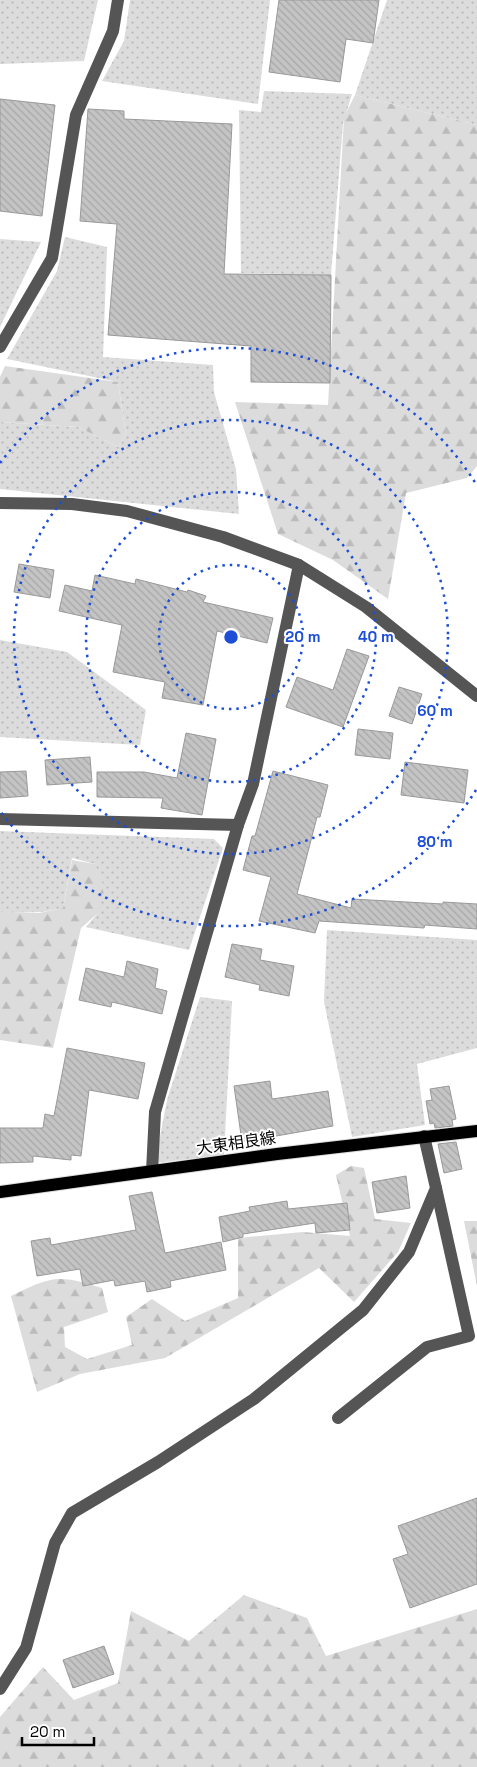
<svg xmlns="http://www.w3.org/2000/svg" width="477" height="1767" font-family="'Space Grotesk','Noto Sans JP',sans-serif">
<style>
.grass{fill:url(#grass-dots)}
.forest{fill:url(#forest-firs)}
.building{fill:url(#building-back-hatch);stroke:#999}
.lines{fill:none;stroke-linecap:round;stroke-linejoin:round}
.major-casing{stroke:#dbdbdb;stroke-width:14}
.minor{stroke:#555;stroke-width:12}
.major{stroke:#000;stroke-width:12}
.ring{fill:none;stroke:#1d4ed8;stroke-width:2.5;stroke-dasharray:2.5 5}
.labels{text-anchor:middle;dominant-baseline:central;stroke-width:4;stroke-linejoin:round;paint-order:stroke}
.street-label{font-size:16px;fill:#000;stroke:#fff}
.centre{fill:#1d4ed8;stroke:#fff;stroke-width:2.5}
.ring-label{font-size:15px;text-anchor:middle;font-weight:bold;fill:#1d4ed8;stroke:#fff;stroke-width:4;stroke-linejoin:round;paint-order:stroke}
</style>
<defs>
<pattern id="grass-dots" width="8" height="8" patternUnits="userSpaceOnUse" patternTransform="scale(1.25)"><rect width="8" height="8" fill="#dcdcdc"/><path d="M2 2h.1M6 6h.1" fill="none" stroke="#bbb" stroke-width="1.8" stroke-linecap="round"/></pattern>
<pattern id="forest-firs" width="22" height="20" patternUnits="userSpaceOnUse" patternTransform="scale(1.25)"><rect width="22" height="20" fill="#dcdcdc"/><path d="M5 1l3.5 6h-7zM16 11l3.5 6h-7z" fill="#bbb"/></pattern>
<pattern id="building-back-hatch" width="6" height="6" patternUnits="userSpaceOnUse" patternTransform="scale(1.25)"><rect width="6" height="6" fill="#c4c4c4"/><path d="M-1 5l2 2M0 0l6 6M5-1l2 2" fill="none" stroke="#a7a7a7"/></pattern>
</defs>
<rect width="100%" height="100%" fill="#fff"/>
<g class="grass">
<path d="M0,0H98L84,61L0,64Z"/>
<path d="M130,0H270L258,104L102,81L124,41Z"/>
<path d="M387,0H477V125L355,95Z"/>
<path d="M264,91L352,94L343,123L331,275L241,273L239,110L261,112Z"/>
<path d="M65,237L107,247L103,357L213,365L214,392L236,469L239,514L0,489V422L78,427L118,447L126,435L118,382L7,359L57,271Z"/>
<path d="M0,239L41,242L0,327Z"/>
<path d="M0,640L67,652L146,710L140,745L0,737Z"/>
<path d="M0,831L214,839L223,848L189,950L86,927L97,914L95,864L72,858L63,908L42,912L0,913Z"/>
<path d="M327,930L477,940V1048L417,1064L425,1125L352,1137L324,1002Z"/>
<path d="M200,997L232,1001L224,1155L155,1163L167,1100Z"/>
</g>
<g class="forest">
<path d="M355,95L477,125V466L467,478L406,493L388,599L333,560L278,534L235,402L328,405L344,117Z"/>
<path d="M5,366L118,382L126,435L118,447L78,427L0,422V377Z"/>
<path d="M72,860L95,864L104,887L97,914L81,928L53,1048L0,1040V912L39,913L63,908Z"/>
<path d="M351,1166L364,1168L375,1219L411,1223L398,1252L354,1302L319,1268L165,1358L80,1374L37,1392L11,1296C52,1276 58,1274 102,1288L108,1312L64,1327L65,1347L87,1359L132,1345L126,1317L152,1299L185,1321L238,1298V1238L303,1232L350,1236L336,1175Z"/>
<path d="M464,1221H477V1286Z"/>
<path d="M244,1595L307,1618L326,1656L477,1609V1767H0V1717L43,1667L74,1700L118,1683L131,1611L189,1641Z"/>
</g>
<g class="building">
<path d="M279,0H379L373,43L346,39L340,82L269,72Z"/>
<path d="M0,99L55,105L42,216L0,211Z"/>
<path d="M88,109L124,111V119L232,124L224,274L331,275L330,383L251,382V346L108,335L117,224L80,221Z"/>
<path d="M19,564L54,570L50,598L14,592Z"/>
<path d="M95,575L135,584L136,579L187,592L188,590L206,596L203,602L273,618L267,643L217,631L203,705L162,698L165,682L113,672L122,625L59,611L65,585L92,591Z"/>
<path d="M347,649L369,656L343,727L286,707L297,677L333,690Z"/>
<path d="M399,687L422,694L412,724L389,716Z"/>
<path d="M358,729L393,733L390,759L355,755Z"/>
<path d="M186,733L216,739L202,815L161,808L163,798L97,797V772H144L177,778Z"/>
<path d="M90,757L92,782L47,785L45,760Z"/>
<path d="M405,762L468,770L464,803L401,795Z"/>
<path d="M26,771L28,796L0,798V772Z"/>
<path d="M273,771L328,785L320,817H317L297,894L351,908L352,899L443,904V902L477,904V929L425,925L424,928L319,921L315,933L259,921L271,877L243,870L252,836H255Z"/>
<path d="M232,944L262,949L260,960L294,966L289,996L259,990L260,985L225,977Z"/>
<path d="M127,961L158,969L155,988L167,991L162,1014L112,1002L111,1007L79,1000L86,968L124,977Z"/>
<path d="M67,1048L145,1063L138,1099L89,1090L81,1156L71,1155V1160L33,1156V1162L0,1163V1128H43L45,1114L54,1116Z"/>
<path d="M270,1081L272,1099L328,1091L333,1126L242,1142L234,1086Z"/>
<path d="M449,1086L456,1119L452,1120L453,1126L435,1128L434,1123L430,1124L426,1101L432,1100L430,1089Z"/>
<path d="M456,1142L462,1169L444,1173L438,1144Z"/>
<path d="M406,1176L410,1208L377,1213L372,1182Z"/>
<path d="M152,1192L165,1253L221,1242L226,1270L170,1281L171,1287L147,1292L145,1281L115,1286L114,1280L83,1286L80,1269L37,1276L31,1241L50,1238L51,1245L136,1230L129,1196Z"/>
<path d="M287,1201L288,1209L347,1203L350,1230L316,1233L315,1223L243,1234V1237L223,1242L219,1217L250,1211L249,1207Z"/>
<path d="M477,1498V1584L410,1608L393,1559L408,1554L398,1526Z"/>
<path d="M104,1646L114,1674L73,1688L63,1660Z"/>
</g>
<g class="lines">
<defs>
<path id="major" d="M0,1192L277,1154L477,1131"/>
</defs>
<use href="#major" class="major-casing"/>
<g class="minor">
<path d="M0,347L52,258L76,115L113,31L118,0"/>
<path d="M0,503L72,504L127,511L223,537L299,565L366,607L477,696"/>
<path d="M0,819L238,825"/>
<path d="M152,1171L155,1112L238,825L253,784L299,565"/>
<path d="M338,1418L427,1347L469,1336L436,1188"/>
<path d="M0,1689L26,1648L55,1543L72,1513L158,1462L254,1399L363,1310L409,1252L436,1188L424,1136"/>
</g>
<use href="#major" class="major"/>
</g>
<g class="ring">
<circle cx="231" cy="637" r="72"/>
<circle cx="231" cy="637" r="145"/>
<circle cx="231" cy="637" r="217"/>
<path d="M476 790A289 289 0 0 1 0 811M0 463A289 289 0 0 1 476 484"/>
</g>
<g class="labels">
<g class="street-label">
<text transform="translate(236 1143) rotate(-8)">大東相良線</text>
</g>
</g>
<circle cx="231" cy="637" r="8" class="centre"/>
<g class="ring-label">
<text x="303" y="642">20 m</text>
<text x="376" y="642">40 m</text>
<text x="435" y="716">60 m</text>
<text x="435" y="847">80 m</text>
</g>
<path d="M22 1737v8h72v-8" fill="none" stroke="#000000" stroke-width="2.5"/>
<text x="30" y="1737" font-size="15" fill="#000000" stroke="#ffffff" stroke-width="4" paint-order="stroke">20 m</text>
</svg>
